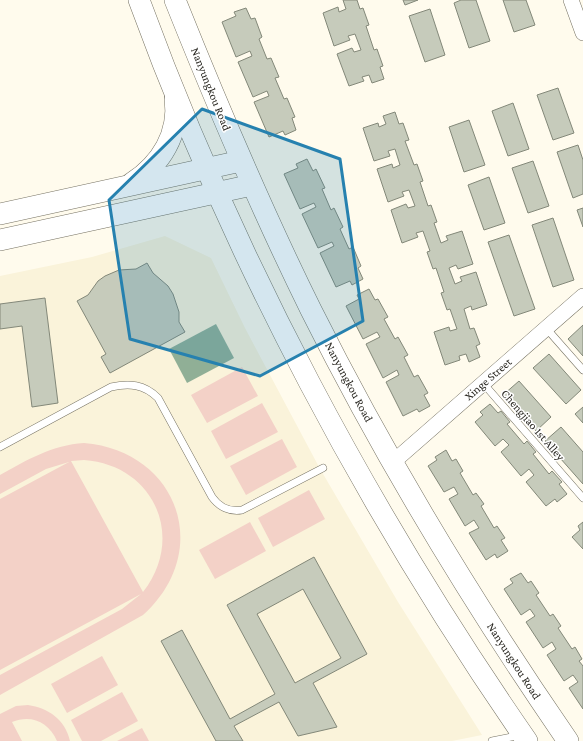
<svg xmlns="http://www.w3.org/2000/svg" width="583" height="741" font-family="'Crimson Pro',serif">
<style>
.built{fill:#faf3da}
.green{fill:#f3d1c7;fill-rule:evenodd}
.water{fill:#90af96}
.building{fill:#c6cbbb;stroke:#838879;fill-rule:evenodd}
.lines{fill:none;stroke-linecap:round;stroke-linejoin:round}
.lane-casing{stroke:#767263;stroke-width:8}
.street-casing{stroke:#767263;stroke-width:16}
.secondary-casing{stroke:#767263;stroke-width:22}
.lane{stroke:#fff;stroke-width:7}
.street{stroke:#fff;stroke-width:15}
.secondary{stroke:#fff;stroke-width:21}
.marked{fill:#2681af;fill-opacity:0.2;stroke:#2681af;stroke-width:3;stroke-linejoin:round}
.labels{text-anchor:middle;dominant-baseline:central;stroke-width:3;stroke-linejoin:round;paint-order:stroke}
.street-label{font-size:12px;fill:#2a2822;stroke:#fff}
</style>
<rect width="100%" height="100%" fill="#fffbed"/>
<path class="built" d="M165,236L211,258L245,328L319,467L398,602L482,735L452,741H0V276L92,257Z"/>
<g class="green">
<path d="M242,367L258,396L207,423L191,395Z"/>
<path d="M262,403L278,432L226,459L211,431Z"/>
<path d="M282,439L297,467L246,495L230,466Z"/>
<path d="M84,443C178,451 214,551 143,615L0,695V675L122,609L141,594L0,670V499L69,462L46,469L0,494V475C27,460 52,445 84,443ZM84,460C154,465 186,537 143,592L71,461Z"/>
<path d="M309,490L325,519L273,547L258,518Z"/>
<path d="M250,522L266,551L215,579L199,550Z"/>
<path d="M102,656L118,685L67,713L51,684Z"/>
<path d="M122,692L138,721L101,741H82L71,720Z"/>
<path d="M28,705C48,708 65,719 70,741H57C49,722 31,714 12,722L22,741H0V714L16,706Z"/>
<path d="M142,728L149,741H117Z"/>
</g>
<path class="water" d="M216,324L234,358L187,383L169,349Z"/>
<g class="building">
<path d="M343,0H357L360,9L363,8L369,25L366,26L374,50L377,49L383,66L380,67L384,79L372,83L369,75L362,77L364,81L349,86L337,54L352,48L354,52L361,50L355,34L348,36L350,40L334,46L323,13L338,7L339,12L346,9Z"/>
<path d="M403,0H418L405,5Z"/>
<path d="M461,0H476L490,41L469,48L454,3Z"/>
<path d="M503,0H526L535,25L514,32Z"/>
<path d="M246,8L251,19L255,18L262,37L259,39L267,59L271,58L279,77L275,78L284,99L287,98L295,117L292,118L296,130L285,135L283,131L269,137L254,102L269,96L267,91L253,97L238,62L252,56L250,51L236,57L222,22L236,16L234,12Z"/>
<path d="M430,9L445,55L425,62L409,16Z"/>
<path d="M558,88L574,133L553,140L537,95Z"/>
<path d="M513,103L529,149L508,156L492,111Z"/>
<path d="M395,112L399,124L403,123L409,140L405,141L414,165L417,164L423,181L420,182L428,206L431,205L437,222L434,223L441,243L448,240L446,236L462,231L473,264L458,269L456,265L449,268L455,284L462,281L460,277L476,272L487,305L472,310L471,306L464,309L470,329L474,328L480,344L476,346L480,357L469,362L466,354L459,356L460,360L445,365L434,332L449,327L450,331L457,329L450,309L447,310L441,293L444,292L436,268L433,269L427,252L430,251L423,231L416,233L418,237L402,243L391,210L406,204L408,208L415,206L409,190L402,192L404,196L388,202L377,169L392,164L393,168L400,165L395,149L388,151L390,156L374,161L363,128L378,123L379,127L386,124L383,116Z"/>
<path d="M469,120L485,165L464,172L449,127Z"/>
<path d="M578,145L583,160V194L573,198L557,152Z"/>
<path d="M307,159L313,171L316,169L325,188L322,189L331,210L334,208L343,227L340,229L349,249L353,247L361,266L358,268L363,279L352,285L350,281L336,287L320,253L334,246L332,242L318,248L302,214L316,207L314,203L300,209L284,174L298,168L296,164Z"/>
<path d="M533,161L549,206L528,213L512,168Z"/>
<path d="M489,177L505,223L484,230L468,185Z"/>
<path d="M583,208V227L577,210Z"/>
<path d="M553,218L574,280L553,287L532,225Z"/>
<path d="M509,235L535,309L514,316L488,242Z"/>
<path d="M147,263L153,273L168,286L173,294L179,312V322L185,332L110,373L101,357L106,354L77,301L88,295L98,281L105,276L119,270L136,269Z"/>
<path d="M369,289L375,300L378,299L388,317L384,319L395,339L398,337L408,355L404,357L414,377L418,375L428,393L424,395L430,406L419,412L417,409L403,416L386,382L399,375L397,370L383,378L366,344L380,337L377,332L363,339L346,306L359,299L357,295Z"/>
<path d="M45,298L58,403L32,407L22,326L0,329V304Z"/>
<path d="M583,325V356L568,339Z"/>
<path d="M549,354L581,390L566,404L533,368Z"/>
<path d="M519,381L551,417L536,431L503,395Z"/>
<path d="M490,404L498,413L501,411L510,422L507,424L524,444L527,441L536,452L533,454L549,474L552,471L562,482L559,484L567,494L557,502L555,499L546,506L526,482L534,475L529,469L521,476L501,452L509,445L503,439L495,446L475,422L483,415L480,412Z"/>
<path d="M583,407V423L575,414Z"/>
<path d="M561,427L583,452V484L545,441Z"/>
<path d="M446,450L452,461L456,459L463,471L460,473L473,495L476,493L484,504L481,506L494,528L497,526L505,538L501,540L508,551L497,558L495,554L486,560L469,533L479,528L474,520L465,526L449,499L458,494L454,487L444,492L428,466L437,460L435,457Z"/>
<path d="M583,522V549L572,537L580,530L578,526Z"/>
<path d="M314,557L367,654L313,683L337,727L298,736L279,702L234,726L243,741H216L161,641L182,630L230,719L275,694L227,605ZM303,589L341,658L295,683L257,614Z"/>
<path d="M521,573L528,583L531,581L539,593L536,595L550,616L553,614L561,626L558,628L572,649L575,647L582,659L579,661L583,666V709L569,688L578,682L573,675L564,681L547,655L556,649L552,642L543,648L526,622L535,616L530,609L521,615L504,589L513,583L510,579Z"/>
</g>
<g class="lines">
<defs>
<g id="lane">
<path d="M546,328L583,370"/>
<path d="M483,383L583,498"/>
<path d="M0,447L111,387C129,383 144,384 158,398L212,497C219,507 230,512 242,510L323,468"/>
<path d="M492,741L521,735"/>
</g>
<g id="street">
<path d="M571,0L583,33"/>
<path d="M392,463L583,296"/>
</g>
<g id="secondary">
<path d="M139,0C234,260 369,513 527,741"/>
<path d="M175,0C217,105 261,209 311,310C386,460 473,603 568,741"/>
<path d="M132,183C161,164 180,134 175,98"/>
<path d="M0,214L241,161"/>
<path d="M0,240L252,185"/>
</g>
</defs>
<use href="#lane" class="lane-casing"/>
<use href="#street" class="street-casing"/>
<use href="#secondary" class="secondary-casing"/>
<use href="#lane" class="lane"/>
<use href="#street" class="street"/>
<use href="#secondary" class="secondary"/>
</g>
<path class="marked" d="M202,109L340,159L363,321L260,376L130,339L109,200Z"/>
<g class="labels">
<g class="street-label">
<text transform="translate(211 89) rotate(68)">Nanyungkou Road</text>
<text transform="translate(488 379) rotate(-41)">Xinge Street</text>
<text transform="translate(349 382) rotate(62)">Nanyungkou Road</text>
<text transform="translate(533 425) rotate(49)">Chengjiao 1st Alley</text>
<text transform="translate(514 661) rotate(57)">Nanyungkou Road</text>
</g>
</g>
</svg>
